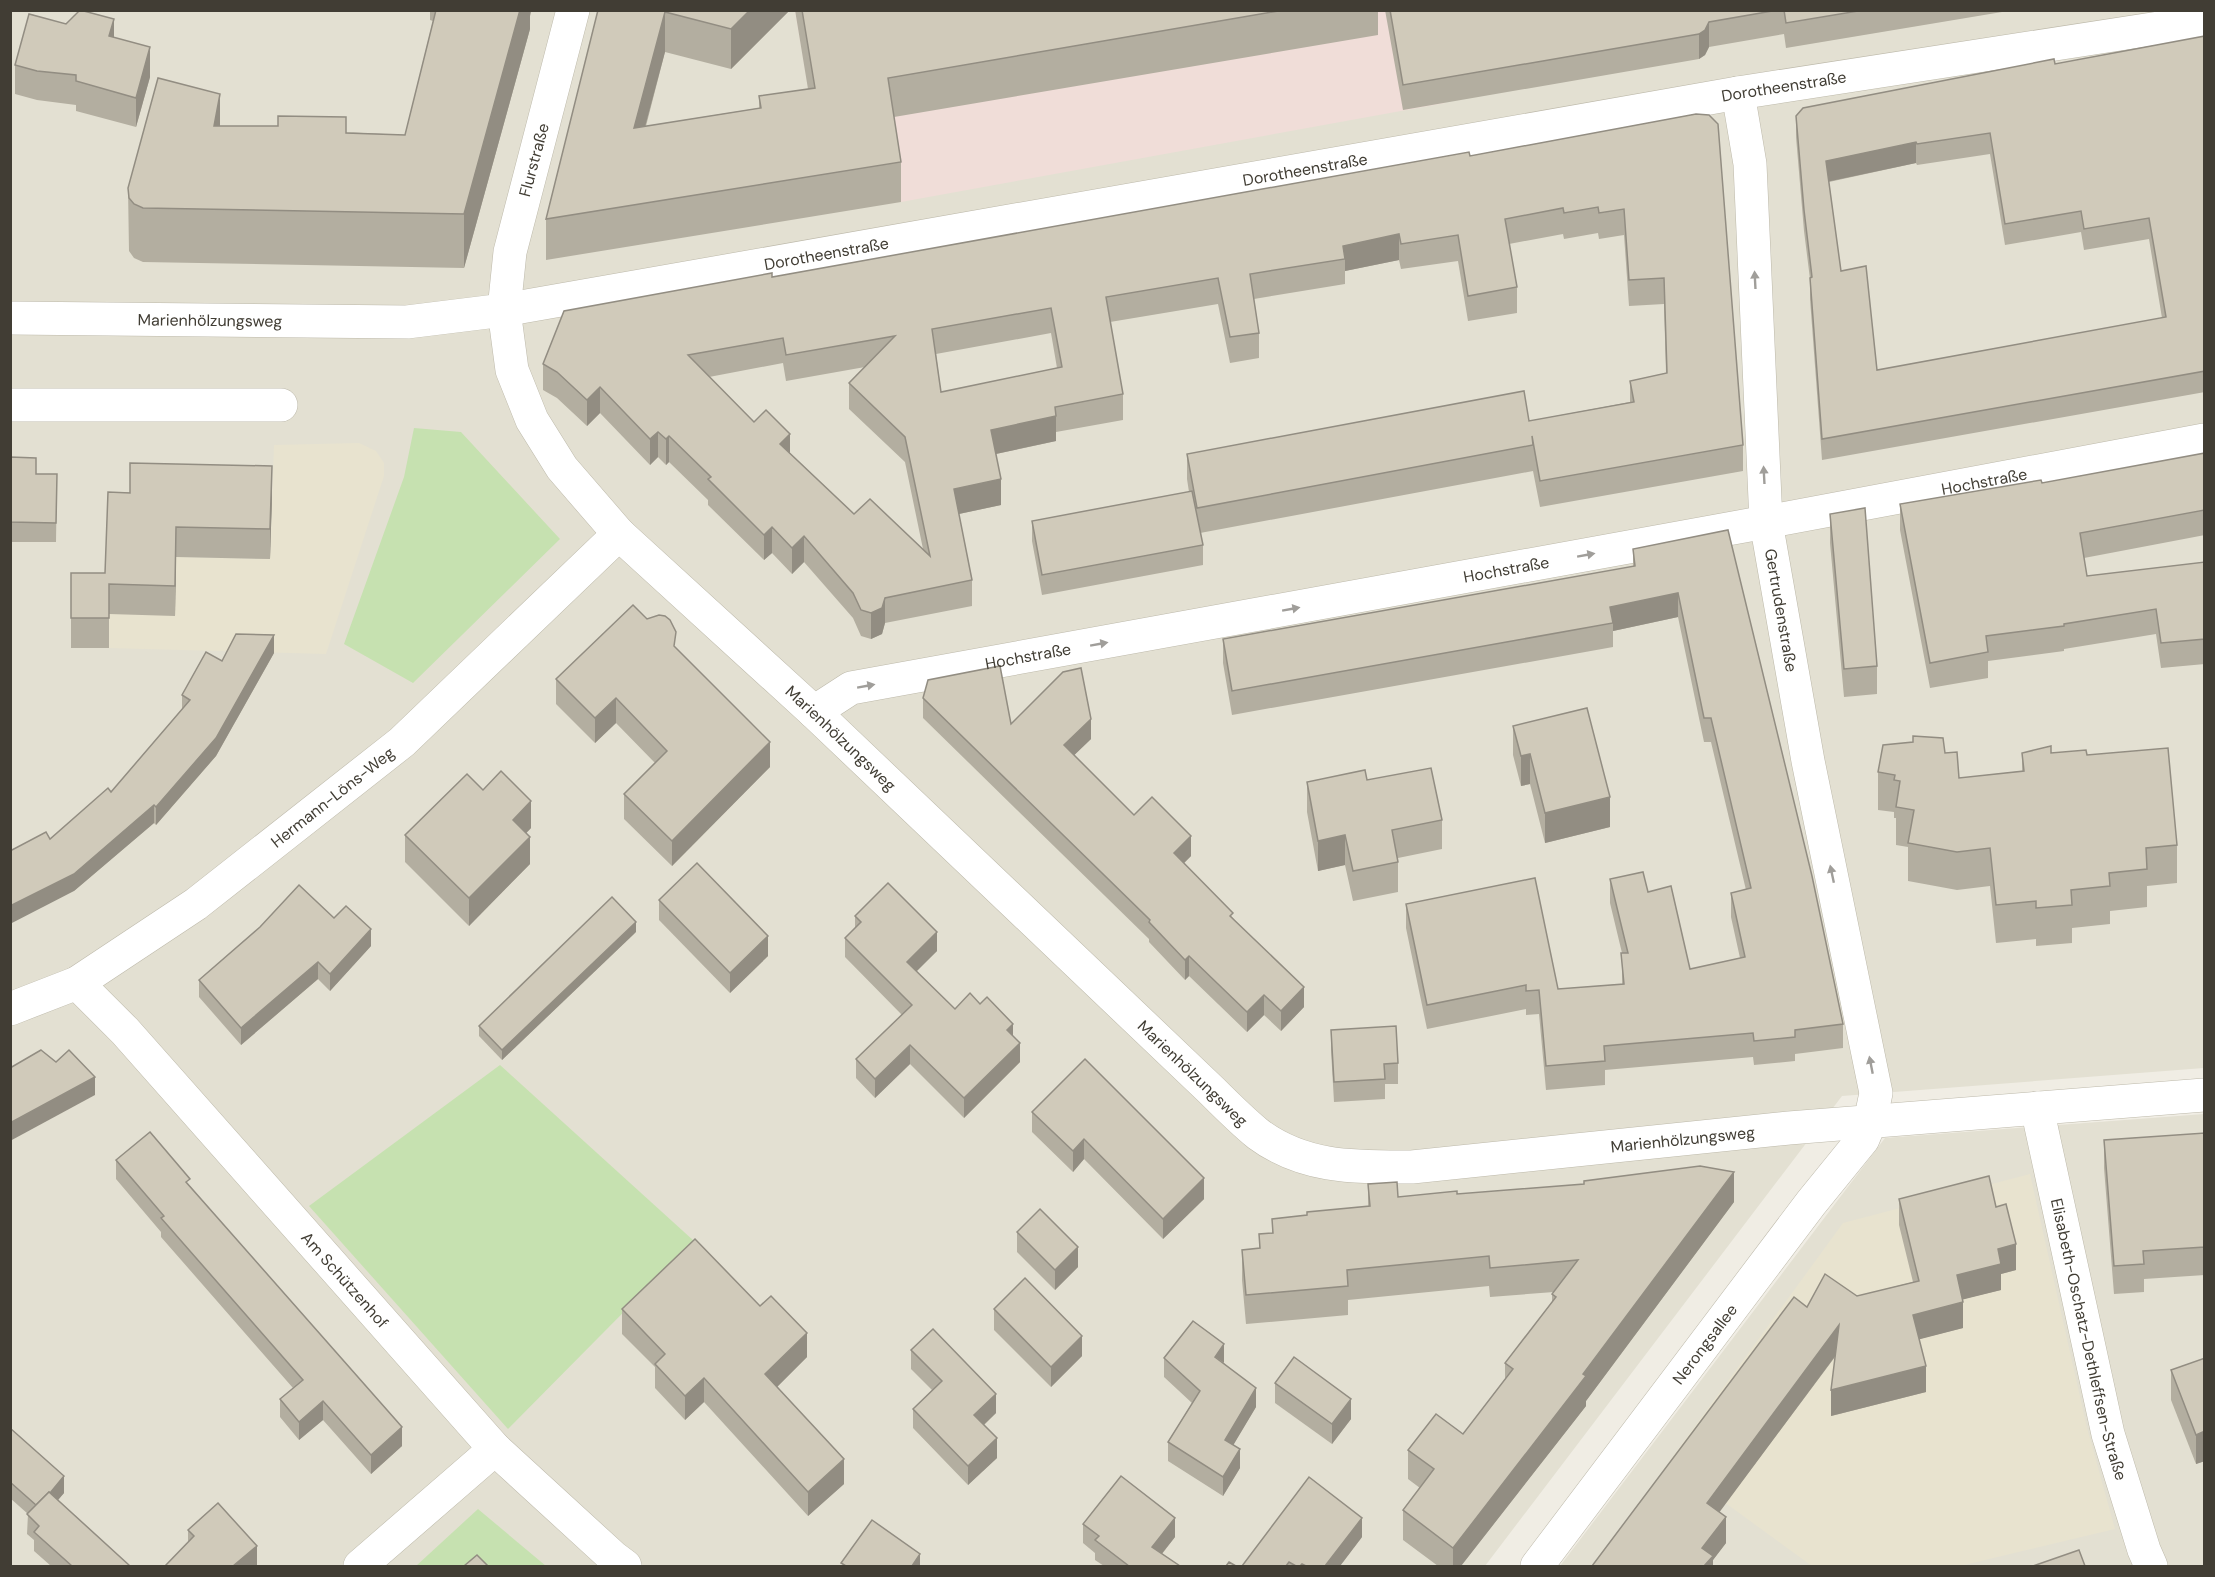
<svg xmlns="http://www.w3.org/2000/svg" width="2215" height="1577" font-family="'DM Sans',sans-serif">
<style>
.residential{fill:#e3e0d2}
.education{fill:#e8e3cf}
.medical{fill:#f0ddd8}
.park{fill:#c6e1b0}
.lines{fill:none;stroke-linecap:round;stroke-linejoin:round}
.minor-casing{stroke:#bdb9aa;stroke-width:34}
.tertiary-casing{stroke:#bdb9aa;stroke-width:34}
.minor{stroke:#fff;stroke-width:33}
.tertiary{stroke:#fff;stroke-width:33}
.wall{fill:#b3aea0;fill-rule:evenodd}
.shaded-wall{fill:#928d82}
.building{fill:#d0caba;stroke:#928d82;stroke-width:1.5;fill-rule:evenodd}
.oneway{fill:#a09e9a}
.labels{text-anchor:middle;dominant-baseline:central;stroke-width:6;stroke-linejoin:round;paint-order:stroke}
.street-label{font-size:16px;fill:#413d34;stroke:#fff}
</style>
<rect width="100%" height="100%" fill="#f0ede4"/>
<g class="residential">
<path d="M11,11H2204V1068L1842,1096L1485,1566H11Z"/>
<path d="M2204,1114V1566H1560L1885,1138Z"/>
</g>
<g class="education">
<path d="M359,443L376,451L384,463V476L326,654L109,648V614L129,556L270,559L274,445Z"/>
<path d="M2030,1174L2087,1428L2115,1529L1960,1566H1812L1669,1462L1843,1223Z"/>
</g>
<path class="medical" d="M795,11H1429L1445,103L901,202L889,127L817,138Z"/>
<g class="park">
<path d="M414,428L461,432L560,539L413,683L344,644L404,477Z"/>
<path d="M500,1065L694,1241L508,1429L309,1206Z"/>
<path d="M478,1509L546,1566H416Z"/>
</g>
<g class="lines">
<defs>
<g id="minor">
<path id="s1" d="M1738,93L1750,164L1766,522L1808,761L1876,1093L1870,1122"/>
<path id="s2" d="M10,318L407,322L504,310L1738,93L2204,21"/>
<path d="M10,405H281"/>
<path id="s3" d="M814,712L851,688L1766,522L2204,440"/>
<path id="s4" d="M77,983L125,1031L495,1449L613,1557L625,1566"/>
<path id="s5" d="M10,1009L77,983L196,904L402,742L619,534"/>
<path id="s6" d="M2037,1108L2108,1434L2144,1550L2151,1566"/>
<path d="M360,1566L495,1449"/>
</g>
<g id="tertiary">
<path id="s7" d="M573,10L510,252L504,310L512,370L532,420L562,468L619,534L814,712L1211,1090C1226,1105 1242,1121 1258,1134C1305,1169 1357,1167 1412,1167L1789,1128L2204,1095"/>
<path id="s8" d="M1537,1566L1811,1203L1863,1139L1870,1122"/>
</g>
</defs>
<use href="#minor" class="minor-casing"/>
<use href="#tertiary" class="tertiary-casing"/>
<use href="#minor" class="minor"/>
<use href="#tertiary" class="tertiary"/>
</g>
<g class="wall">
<path d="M430,10H531L530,16V29L464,268L143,262L134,258L129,251L128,188L220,126L405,135L433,21L430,20Z"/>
<path d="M598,10H790L731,69L665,52L646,126L759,108V96L808,89L795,10H1378V35L894,117L901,162V202L546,260V219Z"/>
<path d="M1385,10H2014L1786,48L1784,34L1709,47L1705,55L1699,59L1403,110Z"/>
<path d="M2205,36V392L1822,460L1810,299V279L1804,231L1796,137V116L2055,64ZM1990,154L2005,245L2081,232L2084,250L2149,239L2162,318L1877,370L1841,271L1829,182L1916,163L1917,165Z"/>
<path d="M114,37L150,77L136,127L76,111V105L37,100L15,94V65Z"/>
<path d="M1696,114L1743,445V471L1540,507L1533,471L1200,533L1203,545V565L1042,595L1032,541V521L1189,492L1187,479V454L1529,421L1630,402V381L1666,373L1664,304L1629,306L1624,235L1599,239L1598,233L1564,239L1563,234L1509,244L1517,287V313L1468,321L1458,261L1401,269L1399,260L1345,271V284L1254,299L1259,333V358L1230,363L1218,304L1110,322L1123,394V420L1056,432V441L996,454L1001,505L959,514L972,580V606L885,623L882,634L871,639L861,636L853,618L804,562L792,574L772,553L764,560L708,505V500L669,462L666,465L658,457L650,465L600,413L587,426L557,398L543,390V364L772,277L1470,156ZM1051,333L1057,368L941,392L936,354ZM783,363L786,381L865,367L849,383V409L905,462L923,549L854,514L790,453L754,422L709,377Z"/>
<path d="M2205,453V535L2084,558L2087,576L2205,562V664L2161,668L2156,634L2064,649V651L1988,661V678L1930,688L1900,530V504L2042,483Z"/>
<path d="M10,457L36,474H57L56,542H10Z"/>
<path d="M108,492L272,496L270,559L176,557L175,616L109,614V648H71V573H105Z"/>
<path d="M1830,514L1877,666V694L1844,697L1830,543Z"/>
<path d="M1728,530L1843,1024V1048L1795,1054V1061L1754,1065L1753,1057L1605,1070V1085L1546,1090L1539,1014L1526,1015V1009L1427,1029L1406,928V904L1558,989L1622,984V953L1610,903V879L1648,892L1690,969L1740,958L1731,917V893L1746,890L1711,742H1704L1678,617L1613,631V647L1232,715L1223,663V639L1633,567V549Z"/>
<path d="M676,649L770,767L672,866L624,819V794L655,763L616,723L595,743L556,704V679Z"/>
<path d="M274,653L216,756L156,825L154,823L74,891L111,792L182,709V695L222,661Z"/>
<path d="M923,698L1011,724L1091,739L1074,755L1134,815L1191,856L1184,863L1233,918L1304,1007L1281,1031L1264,1015L1247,1032L1189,976L1185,980L1149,942V939L923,718Z"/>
<path d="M1513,726L1610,827L1545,843L1530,784L1521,786L1513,755Z"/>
<path d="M1945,753L1959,778L2022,771V753H2051L2087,755L2177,845V883L2147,886V907L2110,911V924L2072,928V943L2036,946V939L1996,943L1990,886L1957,890L1908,881V847L1896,845V818H1894V812L1878,810V772Z"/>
<path d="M1367,780L1442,820V849L1398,858V892L1353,901L1345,865L1318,871L1307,812V782Z"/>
<path d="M483,790L531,828L526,833L530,864L469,926L405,862V835Z"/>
<path d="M659,900L768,956L730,993L659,920Z"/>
<path d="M855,916L937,951L916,971L955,1009L1013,1036L1020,1062L964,1118L910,1064L875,1098L856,1078V1059L902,1015L845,957V938L855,928Z"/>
<path d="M334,918L371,946L330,991L318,979L241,1045L199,997V980Z"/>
<path d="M636,932L502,1060L479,1036V1026Z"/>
<path d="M1331,1030L1398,1063V1084H1385V1099L1334,1102L1331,1050Z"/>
<path d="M1032,1112L1204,1199L1163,1239L1084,1159L1073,1172L1032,1132Z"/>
<path d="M2205,1133V1275L2144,1279V1292L2114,1294L2104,1168V1140Z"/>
<path d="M116,1160L190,1186L402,1446L371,1474L323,1420L299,1440L280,1417V1399L293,1388L161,1237V1232L116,1179Z"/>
<path d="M1368,1184L1398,1197L1457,1194L1734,1202L1586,1401V1406L1461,1566H1438L1403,1540V1510L1420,1488L1408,1479V1450L1463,1434L1505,1379V1363L1552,1302V1294L1554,1292L1490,1297L1489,1286L1348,1300V1315L1246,1324L1242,1280V1250L1259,1249V1234L1272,1233V1219L1307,1215L1368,1206Z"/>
<path d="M1899,1199L1996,1207L2016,1270L2001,1274V1290L1963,1299V1328L1919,1339L1926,1392L1831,1416L1835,1357L1719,1512L1726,1543L1713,1560V1566H1592L1807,1307L1857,1296L1913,1282L1899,1225Z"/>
<path d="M1017,1232L1078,1267L1055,1290L1017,1252Z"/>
<path d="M622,1309L807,1357L777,1387L844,1484L808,1516L704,1402L685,1420L655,1388V1367L622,1334Z"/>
<path d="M994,1309L1082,1356L1051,1387L994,1330Z"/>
<path d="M911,1350L996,1413L984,1425L997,1458L968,1485L913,1428V1409L932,1390L911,1369Z"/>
<path d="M1164,1358L1224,1363L1256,1407L1233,1445L1240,1468L1223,1496L1168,1461V1442L1192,1403L1164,1377Z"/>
<path d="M2205,1358V1461L2196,1464L2171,1400V1370Z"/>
<path d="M1275,1383L1351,1419L1332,1444L1275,1403Z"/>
<path d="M10,1428L64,1493L58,1500L130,1566H51L34,1551V1540L27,1534L28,1514L10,1498Z"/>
<path d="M1083,1524L1175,1537L1162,1554L1180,1566H1104L1095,1560V1553L1083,1543Z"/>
<path d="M188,1530L257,1565L188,1542Z"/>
<path d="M1362,1537L1340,1566H1242Z"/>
</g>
<g class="shaded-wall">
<path d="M520,10H531L530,16V29L464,268V214Z"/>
<path d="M750,10H790L731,69V29Z"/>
<path d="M665,12V52L634,168V128Z"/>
<path d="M114,19V48L109,36Z"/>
<path d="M1709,22V47L1705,55L1699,59V34Z"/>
<path d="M150,47V77L136,127V98Z"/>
<path d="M220,94V148L214,126Z"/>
<path d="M1916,142V163L1826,182V161Z"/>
<path d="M1399,234V260L1345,271V259L1343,246Z"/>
<path d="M600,387V413L587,426V400Z"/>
<path d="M1056,416V441L991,455V430Z"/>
<path d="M658,432V457L650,465V439Z"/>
<path d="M790,434V459L780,444Z"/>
<path d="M669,436V462L666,465V439Z"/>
<path d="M272,466V496L270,559V529Z"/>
<path d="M1001,479V505L954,515V489Z"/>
<path d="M176,527V557L175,616V586Z"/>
<path d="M772,527V553L764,560V535Z"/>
<path d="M804,536V562L792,574V548Z"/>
<path d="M1678,593V617L1613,631V623L1610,607Z"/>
<path d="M885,598V623L882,634L871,639V613Z"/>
<path d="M274,635V653L216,756L156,825V807Z"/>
<path d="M616,698V723L595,743V718Z"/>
<path d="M1091,719V739L1064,765V745Z"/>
<path d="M770,742V767L672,866V841Z"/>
<path d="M1530,754V784L1521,786V756Z"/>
<path d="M1610,797V827L1545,843V813Z"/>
<path d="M531,801V828L513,847V820Z"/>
<path d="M154,805V823L74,891L10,924V906Z"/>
<path d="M1345,835V865L1318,871V841Z"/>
<path d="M1191,836V856L1174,873V853Z"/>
<path d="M530,837V864L469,926V898Z"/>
<path d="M636,922V932L502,1060V1050Z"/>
<path d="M371,929V946L330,991V974Z"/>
<path d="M937,932V951L907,981V962Z"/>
<path d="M768,936V956L730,993V973Z"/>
<path d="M1189,956V976L1185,980V960Z"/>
<path d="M318,962V979L241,1045V1028Z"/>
<path d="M1304,987V1007L1281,1031V1011Z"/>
<path d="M1264,995V1015L1247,1032V1012Z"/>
<path d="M1013,1024V1043L1007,1030Z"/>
<path d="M1020,1043V1062L964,1118V1098Z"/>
<path d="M910,1045V1064L875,1098V1079Z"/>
<path d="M95,1077V1095L10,1141V1123Z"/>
<path d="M1084,1139V1159L1073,1172V1151Z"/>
<path d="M1734,1172V1202L1586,1401V1406L1461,1566H1453V1548Z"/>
<path d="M1204,1178V1199L1163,1239V1219Z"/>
<path d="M2016,1244V1270L2001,1274V1290L1957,1301V1275L1998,1249Z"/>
<path d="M1078,1247V1267L1055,1290V1270Z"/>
<path d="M1963,1302V1328L1913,1341V1315Z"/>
<path d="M1839,1325V1351L1707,1529V1503Z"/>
<path d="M807,1333V1357L765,1399V1374Z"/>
<path d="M1082,1336V1356L1051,1387V1367Z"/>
<path d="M1224,1344V1363L1215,1357Z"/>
<path d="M1926,1366V1392L1831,1416V1390Z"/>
<path d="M704,1378V1402L685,1420V1396Z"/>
<path d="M1256,1388V1407L1225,1459V1440Z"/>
<path d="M996,1394V1413L974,1434V1415Z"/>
<path d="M1351,1399V1419L1332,1444V1424Z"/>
<path d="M323,1401V1420L299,1440V1422Z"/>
<path d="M402,1427V1446L371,1474V1455Z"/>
<path d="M2205,1431V1461L2196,1464V1435Z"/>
<path d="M997,1438V1458L968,1485V1466Z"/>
<path d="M1240,1449V1468L1223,1496V1477Z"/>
<path d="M844,1459V1484L808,1516V1492Z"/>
<path d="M64,1476V1493L38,1523V1506Z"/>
<path d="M1726,1517V1543L1713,1560V1566H1702V1548Z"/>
<path d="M1175,1518V1537L1152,1566V1547Z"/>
<path d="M1362,1518V1537L1340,1566H1325Z"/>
<path d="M257,1546V1565L255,1566H233Z"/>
<path d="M920,1554V1566H912Z"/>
</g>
<g class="building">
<path d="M80,10L114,19L109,36L150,47L136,98L76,81V75L37,71L15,65L29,14L66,24Z"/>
<path d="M436,10H520L464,214L143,208L134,204L129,198L128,188L158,78L220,94L214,126H278V116L346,117V133L405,135Z"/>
<path d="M598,10H750L731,29L665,12L634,128L761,108L759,96L815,88L802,10H1284L888,78L901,162L546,219Z"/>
<path d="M1390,10H1778L1709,22L1705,30L1699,34L1403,85Z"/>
<path d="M1784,10H1864L1786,23Z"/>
<path d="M2205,36V371L1822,439L1810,278L1812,277L1804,210L1796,116L1803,108L2054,59L2055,64ZM1990,133L2005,224L2081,211L2084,229L2149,218L2166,317L1877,370L1866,266L1841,271L1826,161L1916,142L1917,144Z"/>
<path d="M1696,114L1709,115L1718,124L1743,445L1540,481L1532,436L1533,445L1197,508L1187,454L1524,391L1529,421L1634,402L1630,381L1667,373L1664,278L1629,280L1624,209L1599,213L1598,207L1564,213L1563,208L1505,219L1517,287L1468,296L1458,235L1401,244L1399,234L1343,246L1345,259L1250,274L1259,333L1230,337L1218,278L1106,297L1123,394L1055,407L1056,416L991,430L1001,479L954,489L972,580L885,598L882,608L871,613L861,610L853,593L804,536L792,548L772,527L764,535L708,479L711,477L669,436L666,439L658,432L650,439L600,387L587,400L557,372L543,364L564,311L772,273V277L1469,152L1470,156ZM1051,308L1062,367L941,392L932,329ZM895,336L849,383L905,437L930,556L870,499L854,514L780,444L790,434L766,410L754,422L688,355L783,338L786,355Z"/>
<path d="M2205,453V510L2080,533L2087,576L2205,562V639L2161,643L2156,609L2064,624V626L1986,636L1988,652L1930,663L1900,504L2041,480L2042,483Z"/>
<path d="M10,457L36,458V474H57L56,523L10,522Z"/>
<path d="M130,463L272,466L270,529L176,527L175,586L109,584V618H71V573H105L108,492L130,493Z"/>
<path d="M1192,491L1203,545L1042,575L1032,521Z"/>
<path d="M1865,508L1877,666L1844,669L1830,514Z"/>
<path d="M1728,530L1812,876L1843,1024L1795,1030V1037L1754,1041L1753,1033L1604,1046L1605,1061L1546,1066L1539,990L1526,991V985L1427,1005L1406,904L1535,878L1558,989L1624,984L1621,953H1628L1610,879L1643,872L1648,892L1671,886L1690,969L1745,957L1731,893L1751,888L1711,718H1704L1678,593L1610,607L1613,623L1232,691L1223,639L1635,566L1633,549Z"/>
<path d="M633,605L647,619L659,615L665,616L670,620L676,632L674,646L770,742L672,841L624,794L667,751L616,698L595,718L556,679Z"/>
<path d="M236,634L274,635L216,738L156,807L154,805L74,874L10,906V851L46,832L50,839L108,788L111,792L190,700L182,695L206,652L222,661Z"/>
<path d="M1000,666L1011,724L1063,672L1081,668L1091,719L1064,745L1134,815L1152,797L1191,836L1174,853L1233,913L1230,916L1304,987L1281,1011L1264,995L1247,1012L1189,956L1185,960L1149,922L1150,920L923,698L928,680Z"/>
<path d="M1587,708L1610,797L1545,813L1530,754L1521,756L1513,726Z"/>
<path d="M1913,736L1943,738L1945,753L1957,752L1959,778L2024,771L2022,753L2051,746V753L2086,750L2087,755L2168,748L2177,845L2146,848L2147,869L2109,873L2110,886L2071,890L2072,905L2036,908V901L1996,905L1990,848L1957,852L1908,843L1914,810L1896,807L1900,781L1894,780L1895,775L1878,772L1883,745L1913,742Z"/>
<path d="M1431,768L1442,820L1392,830L1398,862L1353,871L1345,835L1318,841L1307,782L1365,770L1367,780Z"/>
<path d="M501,771L531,801L513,820L530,837L469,898L405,835L467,774L483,790Z"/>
<path d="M697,863L768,936L730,973L659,900Z"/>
<path d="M888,883L937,932L907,962L955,1009L970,993L980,1004L987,997L1013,1024L1007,1030L1020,1043L964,1098L910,1045L875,1079L856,1059L912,1005L845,938L861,922L855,916Z"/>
<path d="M299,885L334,918L346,906L371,929L330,974L318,962L241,1028L199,980L260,927Z"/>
<path d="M612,897L636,922L502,1050L479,1026Z"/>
<path d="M1396,1026L1398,1063L1384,1064L1385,1079L1334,1082L1331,1030Z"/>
<path d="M41,1050L56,1062L69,1050L95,1077L10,1123V1068Z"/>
<path d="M1085,1059L1204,1178L1163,1219L1084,1139L1073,1151L1032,1112Z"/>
<path d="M150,1132L190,1179L186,1182L402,1427L371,1455L323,1401L299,1422L280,1399L303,1380L161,1218L164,1216L116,1160Z"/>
<path d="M2205,1133V1247L2143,1251L2144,1264L2114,1266L2104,1140Z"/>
<path d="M1700,1166L1734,1172L1583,1374L1586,1376L1453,1548L1403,1510L1434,1469L1408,1450L1436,1414L1463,1434L1513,1369L1505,1363L1556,1297L1552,1294L1578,1260L1490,1268L1489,1256L1347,1270L1348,1286L1246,1295L1242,1250L1260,1248L1259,1234L1273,1233L1272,1219L1307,1215V1212L1370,1206L1368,1184L1397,1182L1398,1197L1457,1191V1194L1584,1184V1181Z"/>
<path d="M1989,1176L1996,1207L2006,1204L2016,1244L1998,1249L2001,1264L1957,1275L1963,1302L1913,1315L1926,1366L1831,1390L1839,1325L1707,1503L1726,1517L1702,1548L1713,1556L1704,1566H1592L1794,1297L1807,1307L1825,1274L1857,1296L1919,1281L1899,1199Z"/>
<path d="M1040,1209L1078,1247L1055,1270L1017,1232Z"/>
<path d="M695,1239L760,1306L771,1296L807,1333L765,1374L844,1459L808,1492L704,1378L685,1396L655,1364L665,1354L622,1309Z"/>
<path d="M1025,1278L1082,1336L1051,1367L994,1309Z"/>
<path d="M1193,1321L1224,1344L1215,1357L1256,1388L1225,1440L1240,1449L1223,1477L1168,1442L1200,1391L1164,1358Z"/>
<path d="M933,1329L996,1394L974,1415L997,1438L968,1466L913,1409L942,1381L911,1350Z"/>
<path d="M1294,1357L1351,1399L1332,1424L1275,1383Z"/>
<path d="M2205,1358V1431L2196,1435L2171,1370Z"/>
<path d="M10,1428L64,1476L50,1493L49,1492L36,1505L10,1482Z"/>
<path d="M1121,1476L1175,1518L1152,1547L1180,1566H1129L1095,1540L1099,1536L1083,1524Z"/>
<path d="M1309,1477L1362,1518L1325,1566H1306L1302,1564L1300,1566H1296L1289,1562L1286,1566H1242Z"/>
<path d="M49,1492L130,1566H72L34,1532L39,1526L27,1514Z"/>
<path d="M218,1503L257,1546L233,1566H165L194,1536L188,1530Z"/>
<path d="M872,1520L920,1554L912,1566H846L841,1563Z"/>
<path d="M2079,1550L2085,1566H2033Z"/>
<path d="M477,1555L488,1566H464Z"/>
<path d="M1229,1562L1236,1566H1226Z"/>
</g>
<defs><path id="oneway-solid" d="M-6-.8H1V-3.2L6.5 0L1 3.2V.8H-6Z" transform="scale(1.5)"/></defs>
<g class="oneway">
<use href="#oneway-solid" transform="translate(1755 280) rotate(-93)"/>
<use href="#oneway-solid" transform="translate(1764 475) rotate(-93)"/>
<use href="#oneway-solid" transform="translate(1586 555) rotate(-10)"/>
<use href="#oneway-solid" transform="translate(1291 609) rotate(-10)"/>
<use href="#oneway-solid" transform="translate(1099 644) rotate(-10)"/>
<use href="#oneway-solid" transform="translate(866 686) rotate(-10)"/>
<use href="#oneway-solid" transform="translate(1832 874) rotate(-102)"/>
<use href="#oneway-solid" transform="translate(1871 1065) rotate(-101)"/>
</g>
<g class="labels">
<g class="street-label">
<text stroke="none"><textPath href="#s2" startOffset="1794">Dorotheenstraße</textPath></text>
<text transform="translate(534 160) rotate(-75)">Flurstraße</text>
<text stroke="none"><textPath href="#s2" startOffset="1308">Dorotheenstraße</textPath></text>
<text stroke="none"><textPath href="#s2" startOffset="822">Dorotheenstraße</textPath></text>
<text stroke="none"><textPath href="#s2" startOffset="200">Marienhölzungsweg</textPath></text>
<text stroke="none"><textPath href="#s3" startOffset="1196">Hochstraße</textPath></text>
<text stroke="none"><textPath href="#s3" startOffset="710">Hochstraße</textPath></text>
<text stroke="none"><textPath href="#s1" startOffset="520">Gertrudenstraße</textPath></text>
<text stroke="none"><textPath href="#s3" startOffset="224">Hochstraße</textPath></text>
<text stroke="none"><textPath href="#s7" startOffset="868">Marienhölzungsweg</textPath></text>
<text stroke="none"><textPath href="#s5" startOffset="388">Hermann-Löns-Weg</textPath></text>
<text stroke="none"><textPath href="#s7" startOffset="1354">Marienhölzungsweg</textPath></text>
<text stroke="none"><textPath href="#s7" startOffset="1876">Marienhölzungsweg</textPath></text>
<text stroke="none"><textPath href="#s4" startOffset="400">Am Schützenhof</textPath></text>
<text stroke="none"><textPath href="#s6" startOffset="237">Elisabeth-Oschatz-Dethleffsen-Straße</textPath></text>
<text stroke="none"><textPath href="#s8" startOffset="278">Nerongsallee</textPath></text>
</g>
</g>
<rect width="2215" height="1577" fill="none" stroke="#413d34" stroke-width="24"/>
</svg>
